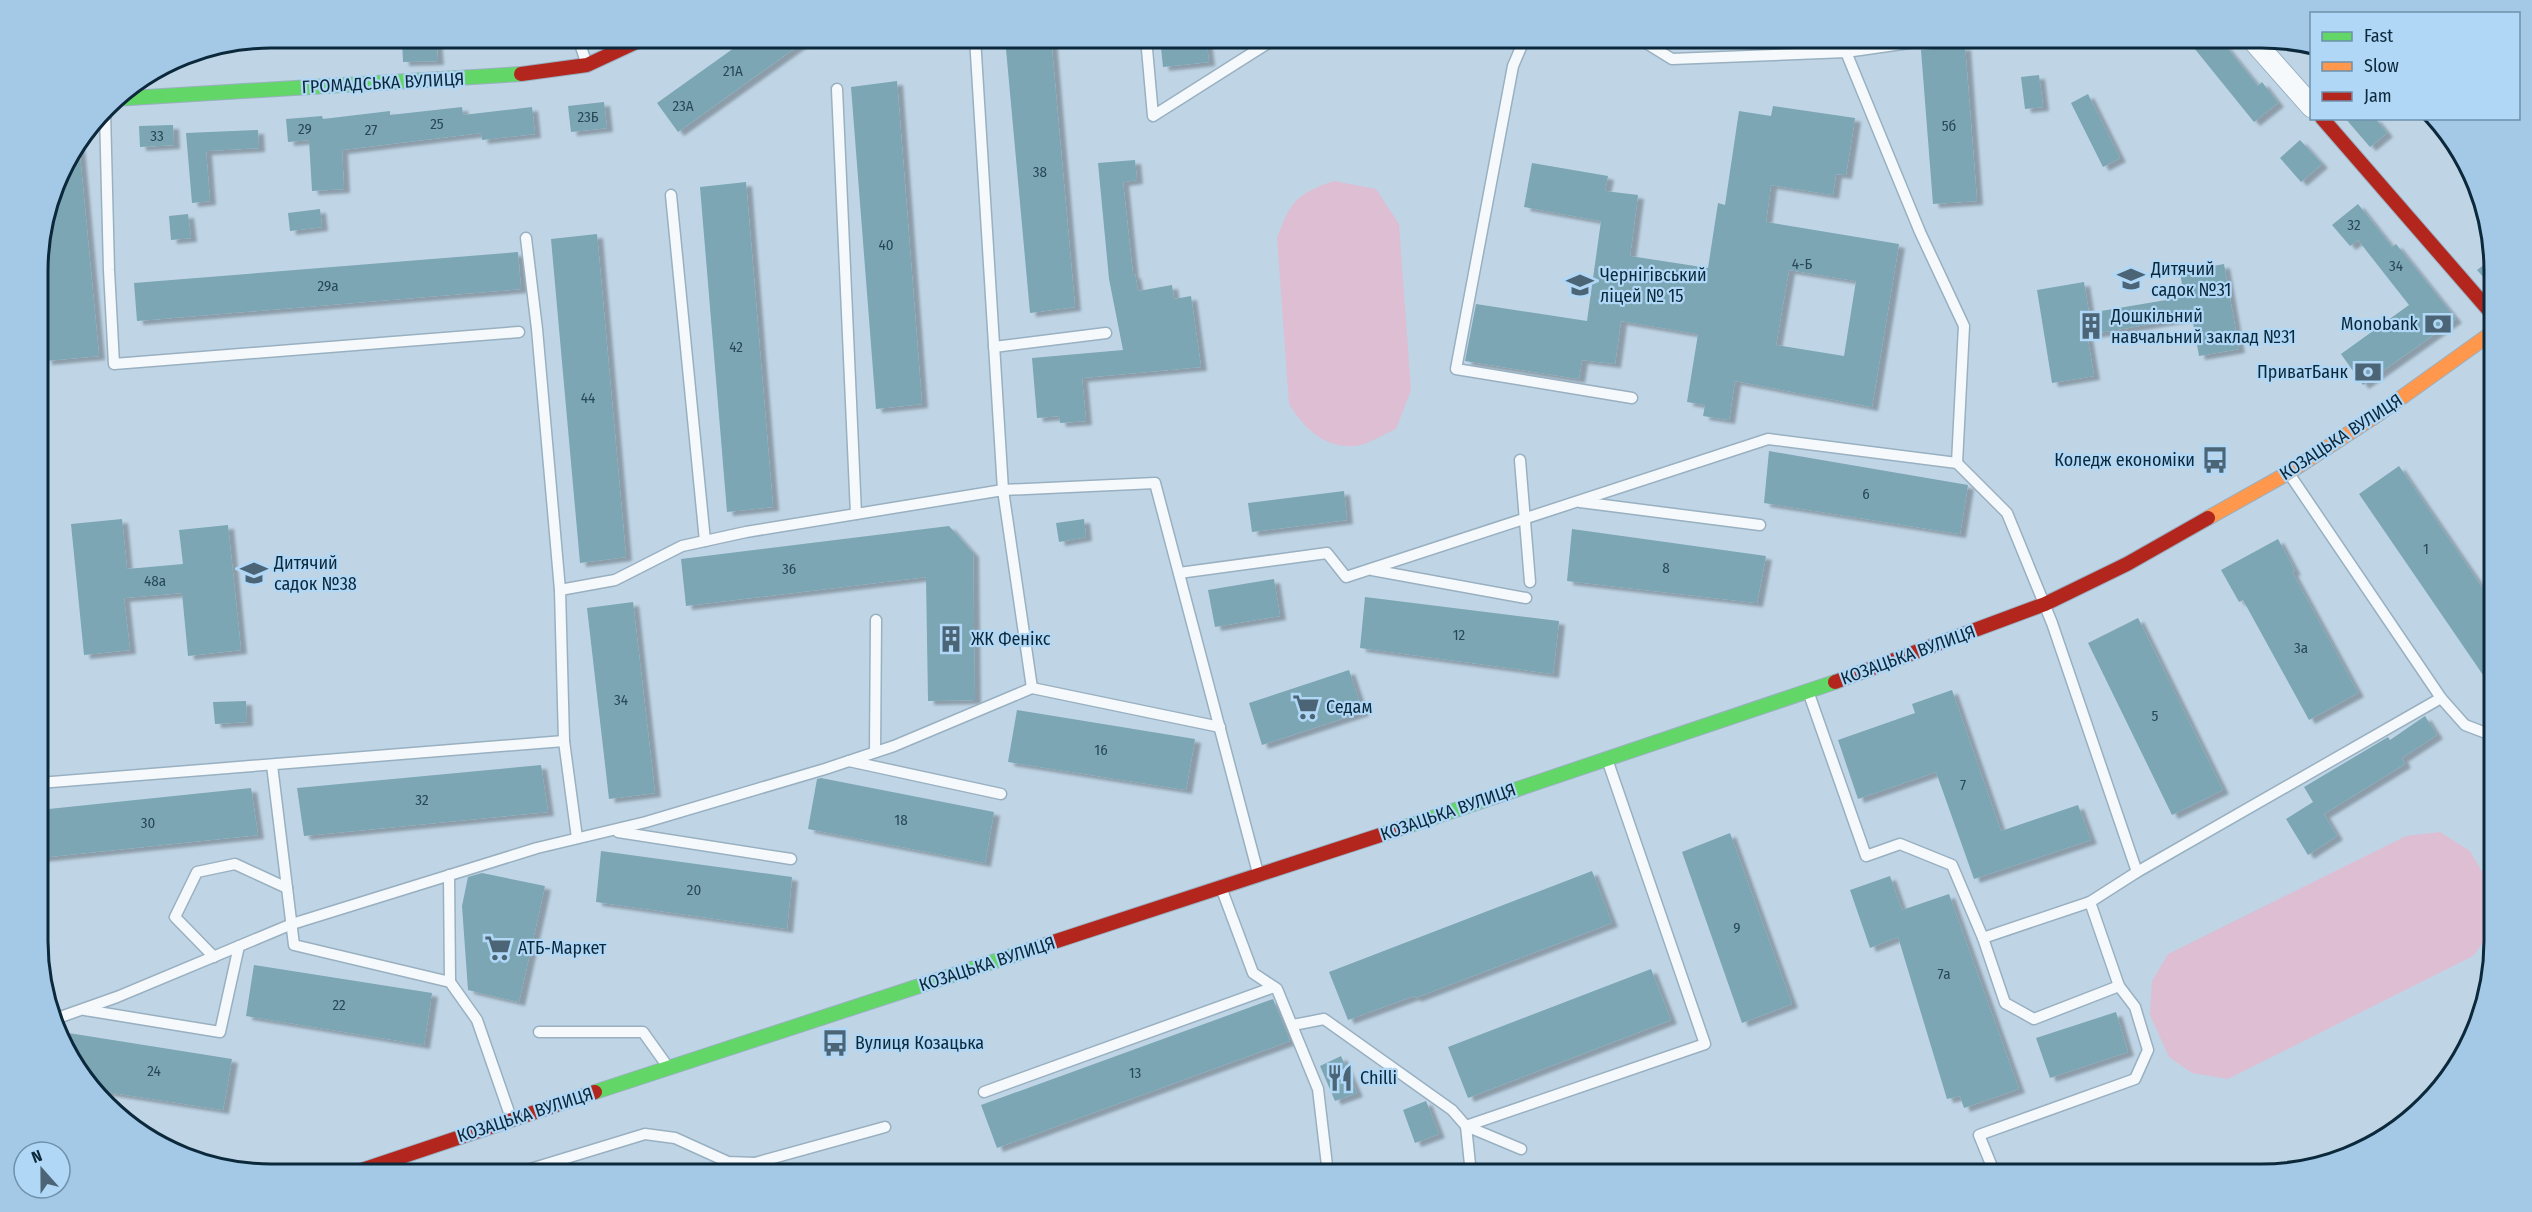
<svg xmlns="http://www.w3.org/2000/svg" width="2532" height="1212" font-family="'Fira Sans Condensed',sans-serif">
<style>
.green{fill:#ddbed2}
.building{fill:#7ba6b4;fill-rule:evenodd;filter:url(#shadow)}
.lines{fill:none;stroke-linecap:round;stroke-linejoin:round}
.lane-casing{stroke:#99b0c1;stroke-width:13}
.street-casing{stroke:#99b0c1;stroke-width:23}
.fast-casing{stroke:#99b0c1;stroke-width:16}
.slow-casing{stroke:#99b0c1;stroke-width:16}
.jam-casing{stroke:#99b0c1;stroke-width:16}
.lane{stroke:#f5f9fb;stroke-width:10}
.street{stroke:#f5f9fb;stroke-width:21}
.fast{stroke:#63d668;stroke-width:14}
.slow{stroke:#ff974d;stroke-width:14}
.jam{stroke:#b3261e;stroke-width:14}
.labels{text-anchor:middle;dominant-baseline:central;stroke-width:4.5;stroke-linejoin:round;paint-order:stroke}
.number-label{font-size:15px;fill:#284859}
.street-label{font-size:18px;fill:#0c283b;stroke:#b0d7f5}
.poi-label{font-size:18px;fill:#0c283b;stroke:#b0d7f5;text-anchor:start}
.rim{fill:none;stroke:#0c283b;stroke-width:3}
</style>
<defs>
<filter id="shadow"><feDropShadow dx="6" dy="4" stdDeviation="1.5" flood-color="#0004"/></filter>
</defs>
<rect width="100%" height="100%" fill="#bfd5e6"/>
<g class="green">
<path d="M1334,181L1376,189L1399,224L1411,390L1396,429C1384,434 1369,444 1356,446C1324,449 1304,428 1289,404L1277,238C1291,200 1297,194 1334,181Z"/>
<path d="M2440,832L2470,851L2494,892L2493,929L2473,956L2228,1079L2192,1073L2169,1057L2150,1015L2152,981L2168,954L2406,836Z"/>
</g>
<g class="building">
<path d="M402,38H436L438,61L403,62Z"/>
<path d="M748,38H809L678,132L657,103Z"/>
<path d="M1005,38H1051L1075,307L1030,313Z"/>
<path d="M1160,38H1206L1209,62L1163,67Z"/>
<path d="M2186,38H2219L2258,86L2262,82L2278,103L2254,122Z"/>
<path d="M1965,46L1977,201L1933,204L1921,50Z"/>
<path d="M2039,75L2043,107L2025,109L2021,77Z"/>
<path d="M897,81L922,404L876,409L851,87Z"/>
<path d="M2088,94L2120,158L2103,167L2071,103Z"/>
<path d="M604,102L607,128L571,132L568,106Z"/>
<path d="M1773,106L1855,118L1846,175L1836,174L1833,195L1771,185L1766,222L1899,244L1872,407L1735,381L1729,420L1703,416L1705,405L1687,402L1698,334L1621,321L1615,364L1582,360L1579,379L1465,361L1476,304L1587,321L1601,221L1524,207L1532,163L1608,176L1605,191L1638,195L1630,256L1708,268L1718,203L1725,205L1739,111L1771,116ZM1789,270L1856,281L1844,356L1776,345Z"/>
<path d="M462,107L463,115L532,107L535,134L482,140L481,133L342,150L344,189L312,191L309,140L288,142L286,119L322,116L323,119L390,111V115Z"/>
<path d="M2345,118H2375L2387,133L2370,147Z"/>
<path d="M173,125L174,145L140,147L139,126Z"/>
<path d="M258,130L259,148L206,151L210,201L192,203L186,133Z"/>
<path d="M2300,140L2322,164L2301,182L2280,158Z"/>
<path d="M79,145L99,356L46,361L38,256L61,168Z"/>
<path d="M1135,160L1137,180L1123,182L1133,275L1135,274L1138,291L1172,285L1174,299L1191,296L1201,367L1082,378L1086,421L1060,423L1059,416L1037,418L1032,358L1123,350L1109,279L1098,163Z"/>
<path d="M746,182L773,507L727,512L700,187Z"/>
<path d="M2358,204L2392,247L2396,244L2456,319L2363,385L2341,354L2409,305L2358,240L2350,246L2332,225Z"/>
<path d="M320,209L322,227L290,231L288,213Z"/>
<path d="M188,214L191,238L171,240L169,216Z"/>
<path d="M597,234L626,557L580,563L551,239Z"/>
<path d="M518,252L521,289L137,321L134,283Z"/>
<path d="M2493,258V288L2477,270Z"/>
<path d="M2224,264L2239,349L2199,356L2192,317L2087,335L2094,376L2052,383L2037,290L2084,282L2089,313L2184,297L2180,272Z"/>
<path d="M1769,451L1968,485L1960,534L1764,503Z"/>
<path d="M2399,466L2494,605V691L2359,494Z"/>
<path d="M1344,491L1347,520L1252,532L1248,503Z"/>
<path d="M122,519L127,569L183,564L179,530L228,525L241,650L188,656L182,593L124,598L130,650L84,655L71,524Z"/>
<path d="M1084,519L1086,537L1059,542L1056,523Z"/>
<path d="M949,526L973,553L975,700L928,701L926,577L686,606L681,559Z"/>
<path d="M1572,529L1766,556L1757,603L1567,581Z"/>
<path d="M2278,539L2295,571L2292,572L2358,693L2309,720L2243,600L2239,602L2221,570Z"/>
<path d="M1274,579L1280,616L1215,627L1208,590Z"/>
<path d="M1365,597L1559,621L1553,674L1360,648Z"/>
<path d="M633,602L655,793L609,799L587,608Z"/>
<path d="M2138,618L2223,790L2172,815L2088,643Z"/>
<path d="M1349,670L1363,712L1262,745L1249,703Z"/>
<path d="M1952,690L2001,831L2078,805L2091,840L1974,879L1936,772L1858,799L1838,740L1915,713L1912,704Z"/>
<path d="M246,701L247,722L215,724L213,702Z"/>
<path d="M1017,710L1195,739L1186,790L1008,762Z"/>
<path d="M2425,716L2437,735L2402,758L2405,764L2324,814L2337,836L2308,855L2286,819L2313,802L2304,787L2388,737L2390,740Z"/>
<path d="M541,765L548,812L304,836L297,788Z"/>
<path d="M821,778L994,812L985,863L808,829L817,779Z"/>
<path d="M251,788L258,835L39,858V810Z"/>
<path d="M1730,833L1792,1004L1742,1023L1682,852Z"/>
<path d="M601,851L792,877L787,929L596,902Z"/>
<path d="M1592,871L1612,923L1415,998L1414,996L1348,1020L1329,972Z"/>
<path d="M482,873L545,886L519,1002L468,990L462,906L468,877Z"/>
<path d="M1890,876L1902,910L1949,894L2019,1089L1964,1108L1960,1096L1947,1099L1898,937L1870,948L1850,890Z"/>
<path d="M254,965L432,993L424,1045L246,1016Z"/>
<path d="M1651,969L1671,1020L1468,1098L1448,1047Z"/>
<path d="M1273,999L1290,1041L997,1148L981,1105Z"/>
<path d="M2116,1012L2128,1052L2050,1078L2036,1038Z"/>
<path d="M56,1031L232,1059L223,1110L94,1090L86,1083Z"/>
<path d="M1341,1056L1357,1093L1335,1101L1320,1066Z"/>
<path d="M1426,1101L1439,1134L1415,1143L1403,1110Z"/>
</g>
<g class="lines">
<defs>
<g id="lane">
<path d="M578,38L586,62"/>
<path d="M975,38L1003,490L1032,688L1220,727"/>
<path d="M1146,38L1153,116L1276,38"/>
<path d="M1525,38L1513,66L1456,369L1632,398"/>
<path d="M1638,38L1672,59L1846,52L1920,232L1964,326L1957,463"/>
<path d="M1846,52L1944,38"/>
<path d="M837,89L856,514"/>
<path d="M105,112L109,270L114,364L519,332"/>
<path d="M671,195L705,541"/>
<path d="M526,238L537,329L560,590"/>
<path d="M994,347L1106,333"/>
<path d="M1520,460L1530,582"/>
<path d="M2290,475L2441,698L2465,725L2494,736"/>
<path d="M1580,502L1760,525"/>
<path d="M1372,570L1526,598"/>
<path d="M1179,573L1327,553L1346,577L1768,439L1957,463L2007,513L2052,623L2137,872L2090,902L2119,986"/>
<path d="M1809,694L1866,856L1900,844L1952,865L1983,938L2005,1003L2034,1019L2119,986L2135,1007L2148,1050L2135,1079L1979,1135L1995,1174"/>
<path d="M875,752L876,620"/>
<path d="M849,761L1001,794"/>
<path d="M272,765L294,945L450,982L477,1020L511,1118"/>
<path d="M39,783L564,741"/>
<path d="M618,832L791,859"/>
<path d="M577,838L564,741L560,590L615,580L682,546L746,532L1003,490L1155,483L1258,873"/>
<path d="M2137,872L2441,698"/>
<path d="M449,875L450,982"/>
<path d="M1222,890L1253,973L1277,989L1318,1089L1328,1174"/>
<path d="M1983,938L2090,902"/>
<path d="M214,957L175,917L197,872L235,864L287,888"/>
<path d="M85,1010L220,1032L239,946"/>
<path d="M52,1020L117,997L292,924L537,848L646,822L825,769L894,746L1032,688"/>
<path d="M1293,1025L1324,1019L1452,1110L1466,1126L1521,1149"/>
<path d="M539,1032H643L668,1067"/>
<path d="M984,1092L1274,987"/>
<path d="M755,1163L764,1174"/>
<path d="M514,1174L645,1134L675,1138L728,1162L755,1163L885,1127"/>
<path d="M1471,1174L1466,1126L1705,1044L1608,762"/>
</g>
<path id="street" d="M2251,38L2312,107"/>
<g id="fast">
<path d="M114,99L521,74"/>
<path d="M1405,827L1835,682"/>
<path d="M595,1092L1029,950"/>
</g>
<path id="slow" d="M2208,518L2288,473L2377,415L2493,332"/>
<g id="jam">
<path d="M521,74L587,65L645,38"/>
<path d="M2322,118L2493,315"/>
<path d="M1835,682L2045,604L2127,564L2208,518"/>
<path d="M1029,950L1405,827"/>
<path d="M350,1174L595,1092"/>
</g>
</defs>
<use href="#lane" class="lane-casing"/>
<use href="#street" class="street-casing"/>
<use href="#fast" class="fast-casing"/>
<use href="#slow" class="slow-casing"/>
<use href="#jam" class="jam-casing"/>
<use href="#lane" class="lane"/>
<use href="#street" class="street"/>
<use href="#fast" class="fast"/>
<use href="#slow" class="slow"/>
<use href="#jam" class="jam"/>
</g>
<defs>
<symbol id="school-bare" viewBox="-9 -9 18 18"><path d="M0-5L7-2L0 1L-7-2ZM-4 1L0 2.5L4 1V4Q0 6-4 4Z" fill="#4b6577" stroke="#b0d7f5" stroke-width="2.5" paint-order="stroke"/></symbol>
<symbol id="bank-bare" viewBox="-9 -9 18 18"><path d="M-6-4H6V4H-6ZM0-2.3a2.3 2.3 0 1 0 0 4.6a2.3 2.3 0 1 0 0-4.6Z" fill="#4b6577" stroke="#b0d7f5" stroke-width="2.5" paint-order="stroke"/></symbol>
<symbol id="building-bare" viewBox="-9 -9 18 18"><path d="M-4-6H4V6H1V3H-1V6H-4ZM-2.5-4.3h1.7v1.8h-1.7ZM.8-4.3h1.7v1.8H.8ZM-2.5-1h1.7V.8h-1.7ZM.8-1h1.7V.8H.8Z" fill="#4b6577" stroke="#b0d7f5" stroke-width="2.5" paint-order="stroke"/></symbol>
<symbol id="bus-bare" viewBox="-9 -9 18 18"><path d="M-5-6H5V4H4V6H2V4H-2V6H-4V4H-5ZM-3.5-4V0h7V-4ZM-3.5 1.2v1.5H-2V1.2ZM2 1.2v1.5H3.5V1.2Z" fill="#4b6577" stroke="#b0d7f5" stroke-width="2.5" paint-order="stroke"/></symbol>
<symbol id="supermarket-bare" viewBox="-9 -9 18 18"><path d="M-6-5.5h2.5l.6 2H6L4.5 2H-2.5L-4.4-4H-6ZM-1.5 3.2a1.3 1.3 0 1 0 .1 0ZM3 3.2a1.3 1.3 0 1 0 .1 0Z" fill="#4b6577" stroke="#b0d7f5" stroke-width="2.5" paint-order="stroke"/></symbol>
<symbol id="restaurant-bare" viewBox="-9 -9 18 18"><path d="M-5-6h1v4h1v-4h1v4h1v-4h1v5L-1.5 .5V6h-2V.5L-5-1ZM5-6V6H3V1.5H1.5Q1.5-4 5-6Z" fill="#4b6577" stroke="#b0d7f5" stroke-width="2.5" paint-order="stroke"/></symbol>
</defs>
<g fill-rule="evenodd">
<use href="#school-bare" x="2112" y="260" width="38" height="38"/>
<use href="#school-bare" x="1561" y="266" width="38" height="38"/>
<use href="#bank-bare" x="2419" y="305" width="38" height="38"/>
<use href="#building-bare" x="2072" y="307" width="38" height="38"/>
<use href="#bank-bare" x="2349" y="353" width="38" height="38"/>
<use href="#bus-bare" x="2196" y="441" width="38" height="38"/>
<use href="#school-bare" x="235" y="554" width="38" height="38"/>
<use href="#building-bare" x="932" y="620" width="38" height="38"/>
<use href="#supermarket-bare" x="1287" y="688" width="38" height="38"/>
<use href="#supermarket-bare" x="479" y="929" width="38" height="38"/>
<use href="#bus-bare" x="816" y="1024" width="38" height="38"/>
<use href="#restaurant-bare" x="1321" y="1059" width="38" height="38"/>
</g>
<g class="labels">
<g class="number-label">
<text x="733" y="71">21А</text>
<text x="683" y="106">23А</text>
<text x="588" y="117">23Б</text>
<text x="437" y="124">25</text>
<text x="1949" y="126">5б</text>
<text x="305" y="129">29</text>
<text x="371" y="130">27</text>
<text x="157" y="136">33</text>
<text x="1040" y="172">38</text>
<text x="2354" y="225">32</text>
<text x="886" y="245">40</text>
<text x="1802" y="264">4-Б</text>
<text x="2396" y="266">34</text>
<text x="328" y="286">29а</text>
<text x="736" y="347">42</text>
<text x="588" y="398">44</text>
<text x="1866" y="494">6</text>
<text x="2426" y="549">1</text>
<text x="1666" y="568">8</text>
<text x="789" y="569">36</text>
<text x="155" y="581">48а</text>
<text x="1459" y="635">12</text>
<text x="2301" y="648">3а</text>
<text x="621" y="700">34</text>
<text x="2155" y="716">5</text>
<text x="1101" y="750">16</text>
<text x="1963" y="785">7</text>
<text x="422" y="800">32</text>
<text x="901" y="820">18</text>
<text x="148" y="823">30</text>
<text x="694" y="890">20</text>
<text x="1737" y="928">9</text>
<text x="1944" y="974">7а</text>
<text x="339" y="1005">22</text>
<text x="154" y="1071">24</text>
<text x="1135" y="1073">13</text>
</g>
<g class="street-label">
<text transform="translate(383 83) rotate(-3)">ГРОМАДСЬКА ВУЛИЦЯ</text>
<text transform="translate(2341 437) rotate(-33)">КОЗАЦЬКА ВУЛИЦЯ</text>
<text transform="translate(1908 655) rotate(-20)">КОЗАЦЬКА ВУЛИЦЯ</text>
<text transform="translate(1448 812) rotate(-19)">КОЗАЦЬКА ВУЛИЦЯ</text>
<text transform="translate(987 964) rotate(-18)">КОЗАЦЬКА ВУЛИЦЯ</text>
<text transform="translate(525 1115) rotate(-18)">КОЗАЦЬКА ВУЛИЦЯ</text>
</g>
<g class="poi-label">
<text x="2151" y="269">Дитячий<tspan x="2151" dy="21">садок №31</tspan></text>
<text x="1600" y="275">Чернігівський<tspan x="1600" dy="21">ліцей № 15</tspan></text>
<text x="2111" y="316">Дошкільний<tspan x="2111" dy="21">навчальний заклад №31</tspan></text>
<text x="2418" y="324" text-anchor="end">Monobank</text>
<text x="2348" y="372" text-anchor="end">ПриватБанк</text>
<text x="2195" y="460" text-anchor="end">Коледж економіки</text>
<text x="274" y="563">Дитячий<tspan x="274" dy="21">садок №38</tspan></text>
<text x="971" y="639">ЖК Фенікс</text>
<text x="1326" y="707">Седам</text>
<text x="518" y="948">АТБ-Маркет</text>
<text x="855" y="1043">Вулиця Козацька</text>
<text x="1360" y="1078">Chilli</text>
</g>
</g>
<path d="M0 0H2532V1212H0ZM271 48H2261A223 223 0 0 1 2484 271V941A223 223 0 0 1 2261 1164H271A223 223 0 0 1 48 941V271A223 223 0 0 1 271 48Z" fill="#a3c9e6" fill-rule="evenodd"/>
<path class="rim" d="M271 48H2261A223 223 0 0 1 2484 271V941A223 223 0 0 1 2261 1164H271A223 223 0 0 1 48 941V271A223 223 0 0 1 271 48Z"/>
<rect x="2310" y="12" width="210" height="108" fill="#b0d7f5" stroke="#6e91ab" stroke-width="1.5"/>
<rect x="2322" y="32" width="30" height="9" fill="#63d668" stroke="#6e91ab" stroke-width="1.5"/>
<text x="2364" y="42" font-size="18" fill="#0c283b">Fast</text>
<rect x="2322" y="62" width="30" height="9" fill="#ff974d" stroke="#6e91ab" stroke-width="1.5"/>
<text x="2364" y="72" font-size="18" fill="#0c283b">Slow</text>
<rect x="2322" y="92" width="30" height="9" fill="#b3261e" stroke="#6e91ab" stroke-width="1.5"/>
<text x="2364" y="102" font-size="18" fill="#0c283b">Jam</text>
<g transform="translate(42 1170) rotate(339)"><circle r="28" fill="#b0d7f5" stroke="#6e91ab" stroke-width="1.5"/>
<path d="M0-4.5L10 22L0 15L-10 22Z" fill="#4b6577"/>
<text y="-9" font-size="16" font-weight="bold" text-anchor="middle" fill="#0c283b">N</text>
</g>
</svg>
